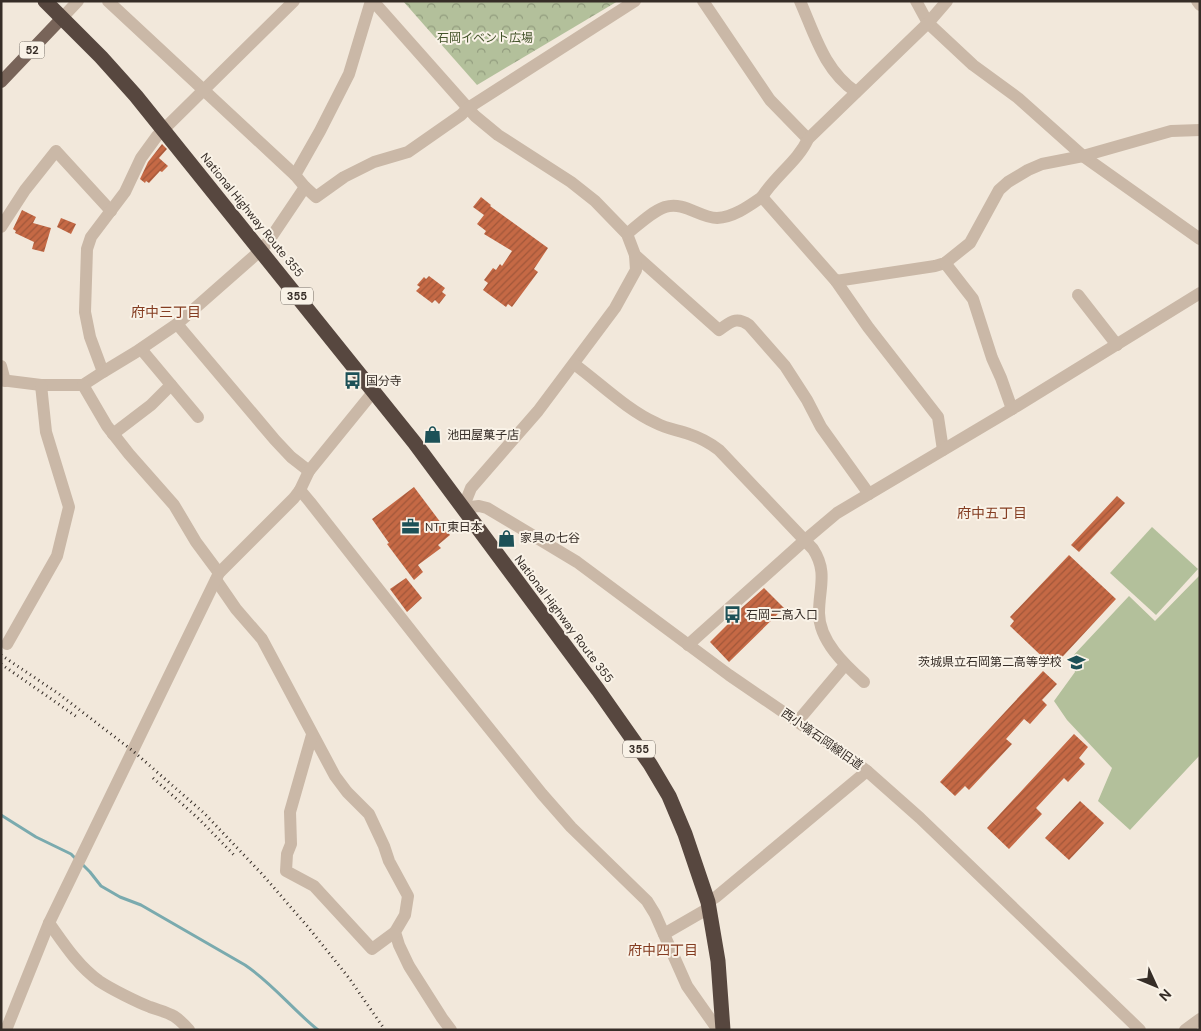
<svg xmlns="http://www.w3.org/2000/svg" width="1201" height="1031" font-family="'DM Sans','Noto Sans JP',sans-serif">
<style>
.park{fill:url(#park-crowns)}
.garden{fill:#b3c09b}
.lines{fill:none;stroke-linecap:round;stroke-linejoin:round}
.stream{stroke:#7aaaae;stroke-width:3}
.building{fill:url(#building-hatch)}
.minor{stroke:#cab8a7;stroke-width:12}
.major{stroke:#786459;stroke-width:12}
.highway{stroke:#57473f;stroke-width:15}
.rail{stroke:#362d27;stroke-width:3;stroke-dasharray:1 4;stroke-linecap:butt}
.labels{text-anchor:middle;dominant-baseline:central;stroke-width:4;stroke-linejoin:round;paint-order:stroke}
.shield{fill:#f9f2e7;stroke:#706861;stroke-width:1}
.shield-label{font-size:11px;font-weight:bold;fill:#362d27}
.park-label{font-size:12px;fill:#44542b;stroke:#f9f2e7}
.street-label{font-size:12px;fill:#362d27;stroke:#f9f2e7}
.poi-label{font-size:12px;fill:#362d27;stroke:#f9f2e7;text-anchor:start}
.neighbourhood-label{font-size:14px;fill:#843c21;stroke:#f9f2e7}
</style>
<defs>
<pattern id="park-crowns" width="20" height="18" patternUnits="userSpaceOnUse" patternTransform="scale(1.25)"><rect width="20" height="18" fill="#b3c09b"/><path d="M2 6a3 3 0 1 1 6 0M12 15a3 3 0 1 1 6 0" fill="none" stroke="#929c7e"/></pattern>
<pattern id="building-hatch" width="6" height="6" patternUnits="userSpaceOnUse" patternTransform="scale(1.25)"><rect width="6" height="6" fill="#c56945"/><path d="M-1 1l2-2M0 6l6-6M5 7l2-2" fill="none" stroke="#a1573a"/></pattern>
</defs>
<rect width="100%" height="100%" fill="#f2e8db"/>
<path class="park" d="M403,1H618L477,85Z"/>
<g class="garden">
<path d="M1152,527L1198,569L1156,615L1110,573Z"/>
<path d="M1199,576L1200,755L1130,830L1098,801L1112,768L1067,720L1054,701L1075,672L1071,658L1129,596L1155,621Z"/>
</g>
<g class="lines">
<g class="stream">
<path d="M1,815L36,837L71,854L77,860"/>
<path d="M82,864L90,872L101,886L120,897L141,905L245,965C272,983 292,1009 318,1030"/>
</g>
</g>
<g class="building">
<path d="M162,144L167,149L159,158L168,166L162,172L160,171L149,183L146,181L145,183L140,179L148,162Z"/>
<path d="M481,197L491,205L490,206L548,248L534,269L538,272L512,307L508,304L506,307L483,290L488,283L484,280L493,268L496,270L500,264L502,266L512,251L484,234L486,231L477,224L484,215L473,207Z"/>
<path d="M22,210L36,217L33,223L51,228L44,252L32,249L34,242L15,233L16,231L13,229Z"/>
<path d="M61,218L76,224L71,234L57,227Z"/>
<path d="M429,276L445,288L442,292L446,295L439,304L435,300L432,303L416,291L420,287L417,285L424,277L426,279Z"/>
<path d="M414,487L450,535L438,545L441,548L418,565L423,572L414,580L387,544L389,543L372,519Z"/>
<path d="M1117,496L1125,503L1079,552L1071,545Z"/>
<path d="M1069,555L1116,599L1053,667L1010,626L1014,621L1010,617Z"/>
<path d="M406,578L422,598L407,612L390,589Z"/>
<path d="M764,588L784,608L729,662L710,642L737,615L736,613Z"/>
<path d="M1043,671L1057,684L1042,700L1047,705L1030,724L1024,719L1006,739L1012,744L997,760L969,790L965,786L955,796L940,782Z"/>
<path d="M1074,734L1088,747L1079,758L1085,764L1068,782L1064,778L1036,808L1042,814L1009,849L987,828Z"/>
<path d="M1080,801L1104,823L1069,860L1045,838Z"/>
</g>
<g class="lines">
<g class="minor">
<path d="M108,1L295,175L305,187"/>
<path d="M373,1L475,116L498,135L571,182L595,201L627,234L635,255L719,330C731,322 736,316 749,325L785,366L807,400L821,427L869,494"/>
<path d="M703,1L770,100L808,139"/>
<path d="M800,1C815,35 824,70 856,92"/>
<path d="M916,1L928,23L973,65L1018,98L1083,156L1200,239"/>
<path d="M1197,1L1200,5"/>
<path d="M62,18L78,1"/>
<path d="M295,175L320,131L349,74L371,1"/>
<path d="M762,197C775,176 798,161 808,139L928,23L947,1"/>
<path d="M1,227L25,190L56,151L111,211"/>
<path d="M627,234C638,225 651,212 665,207C684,201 700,218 717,218C734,217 749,206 762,197L836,281L935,266L945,263L970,243L999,190L1008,182L1028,170L1042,164L1083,156L1171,131L1200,130"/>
<path d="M635,255L636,270L615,308L538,411L471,488L463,508L479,506L487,508L577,562L729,675L846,755L867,771L920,818L1140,1030"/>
<path d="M945,263L973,299L992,358L1001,378L1012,409"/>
<path d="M836,281L868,327L938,417L943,450"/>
<path d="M1078,295L1117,345"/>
<path d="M177,324L275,440L291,457L309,471"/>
<path d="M141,349L198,417"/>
<path d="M574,364C600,383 627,410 656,423C667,429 678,430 689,434C701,438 710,443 719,450L813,549C828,572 819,588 819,613C819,641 845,665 864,682"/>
<path d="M1,366L5,381"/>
<path d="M103,372L90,337L85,312L87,249L91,237L125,192L141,158L157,136L294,1"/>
<path d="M1,380L41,385H83L103,372L136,352L177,324L261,250L268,242L305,187L316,197L344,177L374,162L408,152L461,115L468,108L635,1"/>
<path d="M83,385L107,426L129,454L174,505L196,542L219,573"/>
<path d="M113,434L151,405L171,385"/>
<path d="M300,490L310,502L431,656L542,794L571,827L647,901L655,914L687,986L718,1030"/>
<path d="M216,580L236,609L262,639L335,776L347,792L369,814L384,846L389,861L408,896L405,915L395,932L399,945L409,966L442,1018L451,1030"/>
<path d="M7,644L57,556L69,507L46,432L41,385"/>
<path d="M688,645L805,540L837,513L1017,406L1200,293"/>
<path d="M797,722L845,665"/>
<path d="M312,735L290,812L291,844L287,854L286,871L314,886L372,949L395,932"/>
<path d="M708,902L716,897L867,771"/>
<path d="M49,923C64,944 78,966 99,981C111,989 137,1002 150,1007C170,1014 174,1013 189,1030"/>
<path d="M664,934L709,908"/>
<path d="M6,1030L49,923L219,573L294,498L300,490L309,471L374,391"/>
<path d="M1185,1030L1200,1019"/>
</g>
<path class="major" d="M1,82L62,18"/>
<path class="highway" d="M45,1L101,57L136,96L414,442L598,690L650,764L669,796L685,834L708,902L718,961L723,1030"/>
<g class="rail">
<path d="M1,655L59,694L133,751L204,813L262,874L308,927L349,978L385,1030"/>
<path d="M1,664L77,717"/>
<path d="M153,778L199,819L235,856"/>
</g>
</g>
<defs>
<symbol id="bus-bare" viewBox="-9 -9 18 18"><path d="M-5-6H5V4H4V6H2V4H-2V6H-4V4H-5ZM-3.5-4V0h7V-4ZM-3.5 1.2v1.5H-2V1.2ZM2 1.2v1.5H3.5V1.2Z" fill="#1d5157" stroke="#f9f2e7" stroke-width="2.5" paint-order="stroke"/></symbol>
<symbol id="shop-bare" viewBox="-9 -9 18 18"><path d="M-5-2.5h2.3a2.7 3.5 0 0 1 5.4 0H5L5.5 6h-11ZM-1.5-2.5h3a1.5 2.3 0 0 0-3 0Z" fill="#1d5157" stroke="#f9f2e7" stroke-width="2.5" paint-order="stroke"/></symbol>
<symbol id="office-bare" viewBox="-9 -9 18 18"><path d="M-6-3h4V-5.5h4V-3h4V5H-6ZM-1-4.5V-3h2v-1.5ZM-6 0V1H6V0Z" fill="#1d5157" stroke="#f9f2e7" stroke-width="2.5" paint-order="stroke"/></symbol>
<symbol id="school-bare" viewBox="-9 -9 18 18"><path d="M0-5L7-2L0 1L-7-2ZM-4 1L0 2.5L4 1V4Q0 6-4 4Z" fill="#1d5157" stroke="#f9f2e7" stroke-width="2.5" paint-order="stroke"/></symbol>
</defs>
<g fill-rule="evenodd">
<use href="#bus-bare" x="340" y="368" width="25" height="25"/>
<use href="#shop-bare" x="420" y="422" width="25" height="25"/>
<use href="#office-bare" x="398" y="514" width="25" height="25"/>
<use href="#shop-bare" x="494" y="526" width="25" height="25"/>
<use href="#bus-bare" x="720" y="602" width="25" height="25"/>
<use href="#school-bare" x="1064" y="650" width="25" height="25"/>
</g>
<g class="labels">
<g class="shield">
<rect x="19.5" y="41.5" width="25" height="17" rx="4"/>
<rect x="281" y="287.5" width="32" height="17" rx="4"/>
<rect x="623" y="740.5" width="32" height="17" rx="4"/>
</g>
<g class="shield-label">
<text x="32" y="50">52</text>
<text x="297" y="296">355</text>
<text x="639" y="749">355</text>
</g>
<g class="park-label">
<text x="485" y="38">石岡イベント広場</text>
</g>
<g class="street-label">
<text transform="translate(252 215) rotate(51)">National Highway Route 355</text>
<text transform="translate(564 619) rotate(53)">National Highway Route 355</text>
<text transform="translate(822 739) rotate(35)">西小塙石岡線旧道</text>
</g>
<g class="poi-label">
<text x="366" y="381">国分寺</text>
<text x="447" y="435">池田屋菓子店</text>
<text x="425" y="527">NTT東日本</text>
<text x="520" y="538">家具の七谷</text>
<text x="746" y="615">石岡二高入口</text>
<text x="1062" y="662" text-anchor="end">茨城県立石岡第二高等学校</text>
</g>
<g class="neighbourhood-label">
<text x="166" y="312">府中三丁目</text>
<text x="992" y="513">府中五丁目</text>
<text x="663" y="950">府中四丁目</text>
</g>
</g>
<rect width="1201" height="1031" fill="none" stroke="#362d27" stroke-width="5"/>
<g transform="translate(1156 986) rotate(134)" stroke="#f9f2e7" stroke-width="4" paint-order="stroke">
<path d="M0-4L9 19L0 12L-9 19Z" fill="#362d27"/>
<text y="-8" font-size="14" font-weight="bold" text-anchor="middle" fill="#362d27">N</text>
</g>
</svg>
